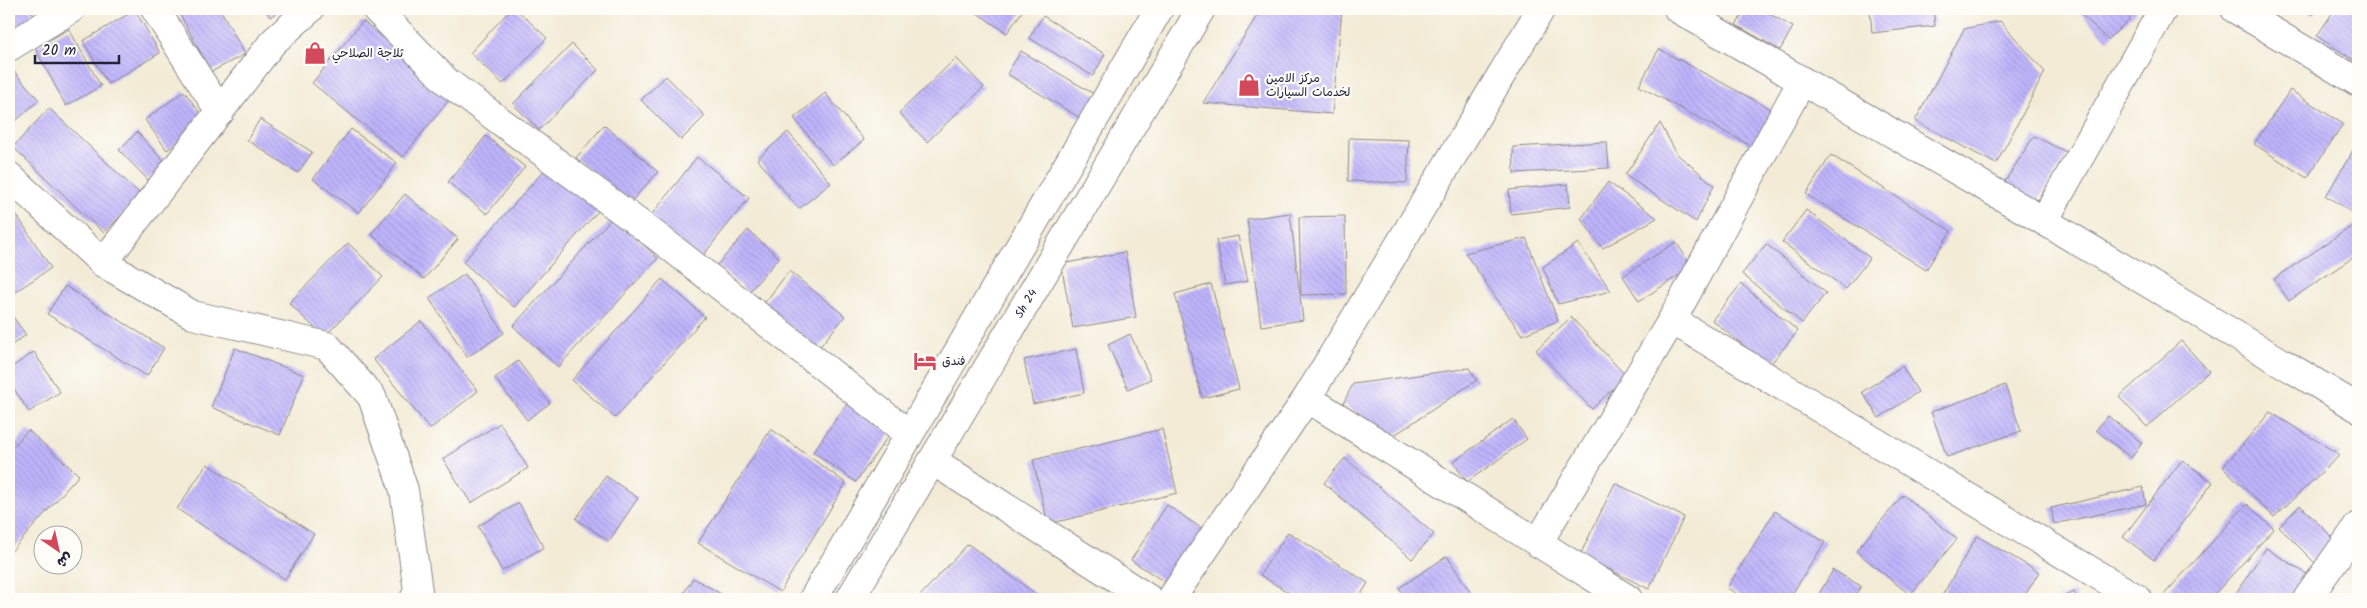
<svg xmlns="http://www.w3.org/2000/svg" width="2367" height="608" font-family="Kalam,'Playpen Sans Arabic',sans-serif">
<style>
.building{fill:url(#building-back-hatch)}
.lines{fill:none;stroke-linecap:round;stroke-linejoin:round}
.minor-casing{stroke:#8a8688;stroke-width:30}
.minor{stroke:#fff;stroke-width:28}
.labels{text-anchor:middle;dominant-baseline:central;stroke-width:4.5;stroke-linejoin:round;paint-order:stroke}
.poi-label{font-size:12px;fill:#22223b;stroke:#fdfcf7;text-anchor:start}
.street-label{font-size:12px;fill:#22223b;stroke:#fdfcf7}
</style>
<defs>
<pattern id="building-back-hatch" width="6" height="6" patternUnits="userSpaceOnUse" patternTransform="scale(1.25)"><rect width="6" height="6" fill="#beb4fb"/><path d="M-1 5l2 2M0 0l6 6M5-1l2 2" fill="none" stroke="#a39ad8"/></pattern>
</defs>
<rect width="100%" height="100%" fill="#fdfcf7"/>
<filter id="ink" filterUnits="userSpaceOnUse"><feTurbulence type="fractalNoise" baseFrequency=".02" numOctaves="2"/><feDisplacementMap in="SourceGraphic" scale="10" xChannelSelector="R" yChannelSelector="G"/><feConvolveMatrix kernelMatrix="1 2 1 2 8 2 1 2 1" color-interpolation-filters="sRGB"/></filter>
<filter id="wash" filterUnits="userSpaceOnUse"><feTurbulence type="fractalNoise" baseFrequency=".0096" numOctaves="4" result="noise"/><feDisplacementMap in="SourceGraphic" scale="20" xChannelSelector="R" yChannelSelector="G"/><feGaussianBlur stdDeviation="1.12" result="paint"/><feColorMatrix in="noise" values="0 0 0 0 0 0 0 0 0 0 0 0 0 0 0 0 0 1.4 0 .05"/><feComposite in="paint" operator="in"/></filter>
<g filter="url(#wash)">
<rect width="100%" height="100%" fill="#f3ebd6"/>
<g id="blocks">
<g class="building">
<path d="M9,9H30L38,23L9,39Z"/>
<path d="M177,9H220L245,54L211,72Z"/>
<path d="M264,9H282L270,17Z"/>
<path d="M511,9H516L547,38L503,84L470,53Z"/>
<path d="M975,9H1024L1007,33L974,11Z"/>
<path d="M1261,9H1342L1332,114L1203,103Z"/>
<path d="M1746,9H1761L1793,27L1780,50L1736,25Z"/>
<path d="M1870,9H1933L1935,26L1872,33Z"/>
<path d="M2076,9H2135L2137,11L2108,40Z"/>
<path d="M2304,9H2318L2313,15Z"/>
<path d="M2335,9H2358V63L2317,36Z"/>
<path d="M135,10L160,53L108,84L83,41Z"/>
<path d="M1043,16L1105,54L1093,76L1029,38Z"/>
<path d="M363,21L453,95L403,157L312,83Z"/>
<path d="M2000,21L2045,72L1996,164L1915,121L1964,29Z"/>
<path d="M69,29L101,86L66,106L35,48Z"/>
<path d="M572,44L598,70L539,130L513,104Z"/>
<path d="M1659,49L1773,110L1753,147L1639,86Z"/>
<path d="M1021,51L1101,98L1087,122L1007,74Z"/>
<path d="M956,58L984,87L927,142L899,113Z"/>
<path d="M12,69L39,100L9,127V72Z"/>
<path d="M666,76L705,116L681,140L641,100Z"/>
<path d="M2290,90L2343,124L2307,178L2254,144Z"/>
<path d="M184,91L206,121L167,150L145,120Z"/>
<path d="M825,93L864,140L833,165L794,118Z"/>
<path d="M49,108L141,195L104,233L13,147Z"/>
<path d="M260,119L312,152L298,173L247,140Z"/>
<path d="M1660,123L1677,154L1714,185L1696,222L1625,175Z"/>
<path d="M604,125L658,172L629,204L576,158Z"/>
<path d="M351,129L397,163L359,213L313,179Z"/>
<path d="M137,132L166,163L148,180L119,150Z"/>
<path d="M788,132L831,183L799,209L757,159Z"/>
<path d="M486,136L525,167L487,214L448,182Z"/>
<path d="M2034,136L2068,153L2038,200L2002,186Z"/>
<path d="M1349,138L1409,140L1407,183L1348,181Z"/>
<path d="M1607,142L1609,168L1514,173L1513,147Z"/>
<path d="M2358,142V216L2326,196Z"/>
<path d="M1831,155L1951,231L1926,270L1806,194Z"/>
<path d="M697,157L749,198L701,258L649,218Z"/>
<path d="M547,167L598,211L514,307L463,262Z"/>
<path d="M1608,182L1657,218L1603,248L1581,219Z"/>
<path d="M1568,184L1570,207L1511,214L1509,190Z"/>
<path d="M405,194L458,239L424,279L371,234Z"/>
<path d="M9,203L51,268L9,296Z"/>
<path d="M1806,210L1870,258L1846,289L1782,242Z"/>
<path d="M1290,213L1303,320L1261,326L1247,219Z"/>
<path d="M1345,216L1346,294L1301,295L1299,217Z"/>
<path d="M613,217L658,258L558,367L513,326Z"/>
<path d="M2358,222V254L2289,301L2274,279Z"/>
<path d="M748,230L779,258L748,293L717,265Z"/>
<path d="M1238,236L1248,281L1225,285L1216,240Z"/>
<path d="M1526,238L1558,321L1522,335L1465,253Z"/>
<path d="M1676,242L1692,267L1639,301L1623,276Z"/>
<path d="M348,243L383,277L324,337L289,303Z"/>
<path d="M1578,243L1611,291L1558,304L1543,267Z"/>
<path d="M1766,244L1826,293L1802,323L1742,274Z"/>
<path d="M1125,252L1136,317L1073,328L1061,264Z"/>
<path d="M789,271L845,316L818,349L763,305Z"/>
<path d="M465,274L504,333L467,357L429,298Z"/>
<path d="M662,279L705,317L615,418L572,380Z"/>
<path d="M1211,284L1239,389L1202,398L1175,294Z"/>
<path d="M1741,284L1798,331L1769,366L1712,320Z"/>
<path d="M65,286L164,348L147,376L47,314Z"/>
<path d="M9,311L26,335L9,347Z"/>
<path d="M1571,317L1626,376L1592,409L1536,350Z"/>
<path d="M421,321L478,391L430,429L373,359Z"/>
<path d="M1130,334L1151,379L1128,389L1108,345Z"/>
<path d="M2181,341L2209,371L2147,427L2119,397Z"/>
<path d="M235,348L304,375L280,435L211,407Z"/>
<path d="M1076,349L1084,393L1033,404L1024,360Z"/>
<path d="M34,352L60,392L29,412L9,381V369Z"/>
<path d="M518,361L550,403L527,420L495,378Z"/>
<path d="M1902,366L1918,392L1879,418L1862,392Z"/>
<path d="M1469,368L1477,380L1393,436L1343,404L1353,384Z"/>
<path d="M2005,385L2021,431L1947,457L1931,412Z"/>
<path d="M848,402L891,432L856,482L813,452Z"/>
<path d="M2270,412L2340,455L2274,517L2223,467Z"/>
<path d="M2108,416L2142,443L2131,458L2096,430Z"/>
<path d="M1513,419L1527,439L1467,482L1453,462Z"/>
<path d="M500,423L528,468L471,503L443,459Z"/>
<path d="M771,429L846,483L780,592L698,543Z"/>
<path d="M1162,429L1177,493L1048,524L1033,460Z"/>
<path d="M28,430L79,475L9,554V451Z"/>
<path d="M1345,458L1434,534L1412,559L1324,483Z"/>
<path d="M2182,460L2213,482L2154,560L2123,537Z"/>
<path d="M207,464L314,534L285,579L177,509Z"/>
<path d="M606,476L638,498L609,541L576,519Z"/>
<path d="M1615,483L1684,517L1649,589L1580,555Z"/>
<path d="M2143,487L2146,504L2054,524L2051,508Z"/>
<path d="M1903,495L1957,539L1910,595L1856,551Z"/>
<path d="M519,503L544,547L502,571L478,526Z"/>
<path d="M2247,504L2274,529L2210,599H2160Z"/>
<path d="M1167,505L1210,534L1174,588L1131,560Z"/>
<path d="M2300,505L2339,544L2317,565L2279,527Z"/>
<path d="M1775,511L1825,542L1789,599H1746L1727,588Z"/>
<path d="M1288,532L1368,583L1358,599H1299L1260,575Z"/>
<path d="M1977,536L2039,572L2023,599H1940Z"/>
<path d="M968,544L1043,599H917Z"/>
<path d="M2266,548L2313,578L2299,599H2232Z"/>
<path d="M1447,556L1471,593L1461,599H1407L1399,588Z"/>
<path d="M1833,570L1861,586L1853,599H1816Z"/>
<path d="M693,578L730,599H680Z"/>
<path d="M2074,592L2077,599H2057Z"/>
</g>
</g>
</g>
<g filter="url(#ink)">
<use href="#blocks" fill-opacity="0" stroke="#8a8688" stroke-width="1"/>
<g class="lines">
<defs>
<g id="minor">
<path d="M155,9L220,112"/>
<path d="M310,9L273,42L103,263L193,315L327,346L372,397L404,490L418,591L414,599"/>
<path d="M376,9L446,81L659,238L909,434"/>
<path d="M1678,9L2044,221L2358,408"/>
<path d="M2235,9L2358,82"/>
<path d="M9,47L71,9"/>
<path d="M9,176L103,263"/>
<path d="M2044,221L2163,9"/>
<path d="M1672,320L1802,81"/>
<path d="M1307,398L1628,599"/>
<path d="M933,461L1149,599"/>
<path d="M1538,543L1672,320L2138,599"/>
<path d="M813,599L1159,9"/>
<path id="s1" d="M850,599L1201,9"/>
<path d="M1171,599L1307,398L1541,9"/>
<path d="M2307,599L2358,526"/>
</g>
</defs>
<use href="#minor" class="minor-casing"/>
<use href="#minor" class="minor"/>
</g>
</g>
<defs>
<symbol id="shop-bare" viewBox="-9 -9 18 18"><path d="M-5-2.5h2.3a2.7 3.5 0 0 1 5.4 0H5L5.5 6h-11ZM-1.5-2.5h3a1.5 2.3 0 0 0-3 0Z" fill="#d1495b" stroke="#fdfcf7" stroke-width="2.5" paint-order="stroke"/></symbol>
<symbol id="hotel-bare" viewBox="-9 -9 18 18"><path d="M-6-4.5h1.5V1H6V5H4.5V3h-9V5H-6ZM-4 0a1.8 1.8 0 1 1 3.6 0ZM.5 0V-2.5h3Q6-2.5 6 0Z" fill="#d1495b" stroke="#fdfcf7" stroke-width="2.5" paint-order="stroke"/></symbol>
</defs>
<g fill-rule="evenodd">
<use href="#shop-bare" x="299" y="37" width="32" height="32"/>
<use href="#shop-bare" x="1233" y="69" width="32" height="32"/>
<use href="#hotel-bare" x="909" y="345" width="32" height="32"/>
</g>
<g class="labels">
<g class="poi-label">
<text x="332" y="53">ثلاجة الصلاحي</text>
<text x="1266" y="78">مركز الامين<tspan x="1266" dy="14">لخدمات السيارات</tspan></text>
<text x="942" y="361">فندق</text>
</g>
<g class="street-label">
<text stroke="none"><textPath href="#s1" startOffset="344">Sh 24</textPath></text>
</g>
</g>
<rect width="2367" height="608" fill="none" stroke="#fdfcf7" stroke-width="30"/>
<g transform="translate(58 550) rotate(146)"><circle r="24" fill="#fdfcf7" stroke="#a5a5ac"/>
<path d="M0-4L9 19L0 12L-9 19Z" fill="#d1495b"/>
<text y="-8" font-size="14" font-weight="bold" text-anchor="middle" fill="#22223b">ش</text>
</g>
<path d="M35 55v8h84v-8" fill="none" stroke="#22223b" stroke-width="2.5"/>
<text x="42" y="55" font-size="15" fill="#22223b" stroke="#fdfcf7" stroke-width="4" paint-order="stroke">20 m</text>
</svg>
